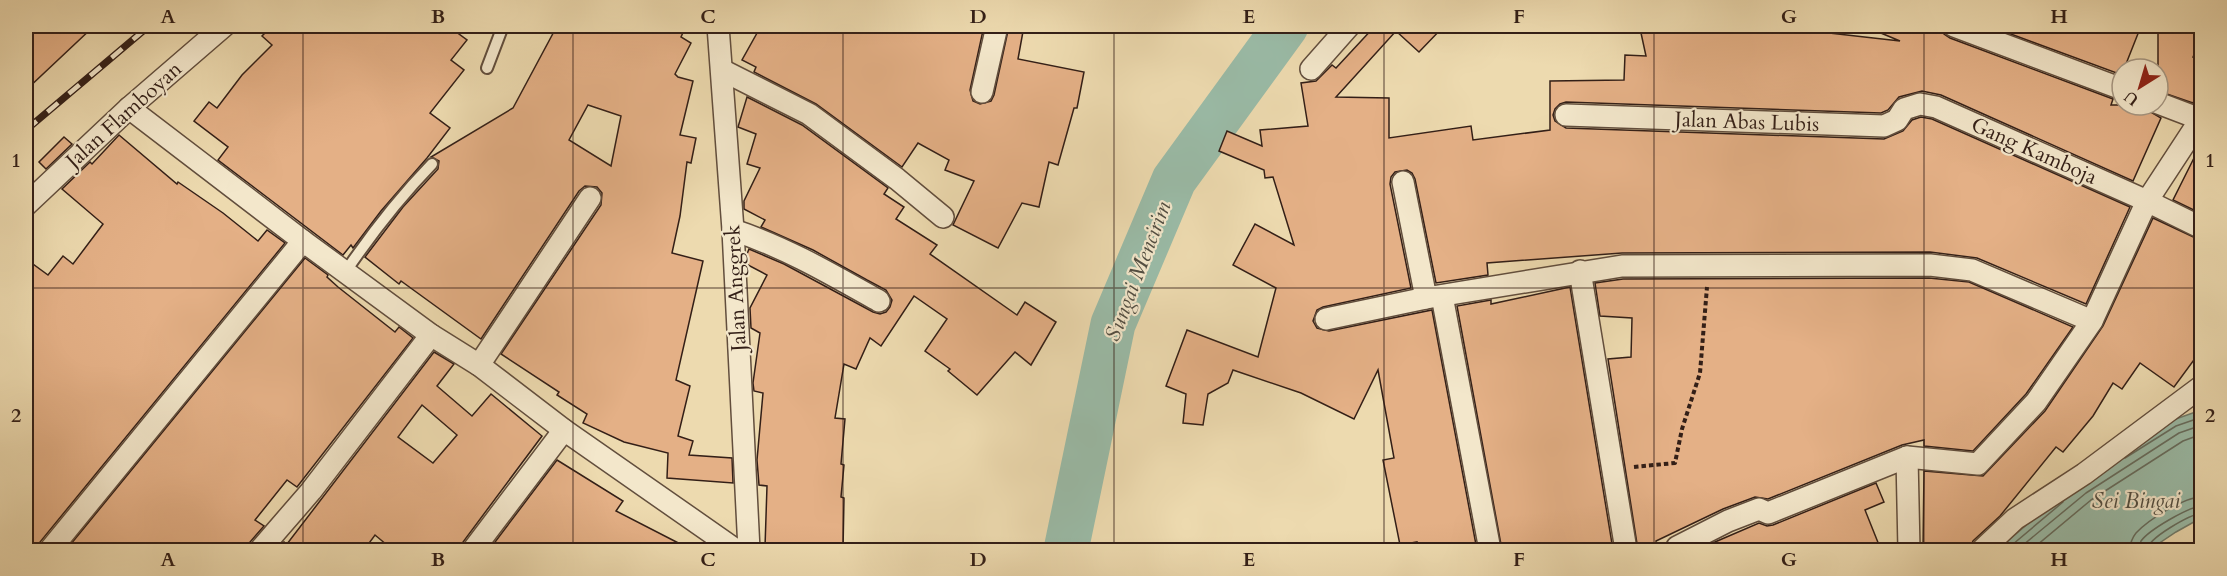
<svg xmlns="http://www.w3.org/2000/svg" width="2227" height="576" font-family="Cardo,serif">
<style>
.water{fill:#9abba7;stroke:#717d6d;stroke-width:1.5}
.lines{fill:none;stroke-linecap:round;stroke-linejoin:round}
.shore{stroke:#666d5f;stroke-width:1.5}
.river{stroke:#9abba7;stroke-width:45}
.building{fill:#e4b086;stroke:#331f17;stroke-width:1.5;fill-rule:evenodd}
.lane-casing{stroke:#624e3d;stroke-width:14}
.street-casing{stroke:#624e3d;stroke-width:24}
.path{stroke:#331f17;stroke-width:4;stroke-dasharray:4.5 3;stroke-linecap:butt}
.lane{stroke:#f3e7cb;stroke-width:10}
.street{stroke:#f3e7cb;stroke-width:21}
.rail-casing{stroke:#331f17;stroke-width:7}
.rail{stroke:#f3e7cb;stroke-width:4.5;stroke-dasharray:14;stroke-linecap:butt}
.grid{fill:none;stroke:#331f17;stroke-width:1.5;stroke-opacity:0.55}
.labels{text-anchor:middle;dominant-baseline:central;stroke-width:4.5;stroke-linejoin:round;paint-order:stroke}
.street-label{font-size:21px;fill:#331f17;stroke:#f3e7cb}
.water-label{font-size:22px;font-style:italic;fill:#524e42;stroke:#f3e7cb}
.neatline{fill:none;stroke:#331f17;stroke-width:2}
.grid-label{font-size:20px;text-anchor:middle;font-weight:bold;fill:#331f17}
</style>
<rect width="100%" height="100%" fill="#eddaaf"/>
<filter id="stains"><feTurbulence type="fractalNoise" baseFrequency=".00333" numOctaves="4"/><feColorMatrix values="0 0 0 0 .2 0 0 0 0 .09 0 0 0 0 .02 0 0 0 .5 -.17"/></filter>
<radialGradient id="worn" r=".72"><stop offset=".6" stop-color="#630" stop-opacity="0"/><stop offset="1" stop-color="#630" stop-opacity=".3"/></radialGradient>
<path class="water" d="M2201,410V518L2176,532L2149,550H1997L2077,482L2173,420Z"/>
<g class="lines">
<g class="shore">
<path d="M2125,458L2176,426L2202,417"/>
<path d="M2006,550L2063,502"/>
<path d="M2017,550L2086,493L2179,433L2202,425"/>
<path d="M2031,550L2091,500L2183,441L2202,434"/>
<path d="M2130,550C2130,544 2132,538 2136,533C2148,520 2184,497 2202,497"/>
<path d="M2139,550C2139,546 2139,545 2141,541C2149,530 2188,507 2202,506"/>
<path d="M2147,550C2148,538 2189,515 2202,513"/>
</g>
<path class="river" d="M1066,550L1113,324L1174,180L1286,26"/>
</g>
<g class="building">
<path d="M26,26H94L26,90Z"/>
<path d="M272,26H448L467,40L451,60L464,70L430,113L450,128L427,158L381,211L353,248L351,245L343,255L218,160L228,147L194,121L209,102L217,108L242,75L272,45L262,36Z"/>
<path d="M557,26H686L681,37L691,43L675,74L678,77L693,81L680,135L696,138L691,163L687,162L680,216L672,253L703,261L676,380L690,386L678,436L693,441L689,455L732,458L733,483L667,478L668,453L624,442L583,423L587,414L557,395L559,392L501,354L601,205L602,193L597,187L585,186L579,191L481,339L401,281L399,284L365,257L403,207L438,169L439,161L431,157L513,108ZM588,105L621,116L611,166L569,140Z"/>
<path d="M761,26H984L970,90L973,101L980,104L991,101L994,95L1009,26H1024L1018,59L1084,72L1077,108H1074L1058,165L1049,162L1039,207L1022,203L998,248L953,225L974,181L945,170L949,160L918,143L902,167L816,104L754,72L756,67L742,60Z"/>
<path d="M1375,26H1444L1419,52L1396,31L1336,97L1389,98V138L1471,126L1473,140L1550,130V81L1624,80L1625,55L1646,56L1641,33L1674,26H1727L1767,29V26L1900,41L1864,26H1942L1944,34L1950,38L2113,99L2111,105H2145L2149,111L2161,118L2133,181L1941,95L1922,91L1899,97L1888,110L1881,113L1566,102L1560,104L1555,109L1553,115L1555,121L1566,128L1884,139L1903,131L1912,120L1921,117L1932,119L2130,207L2086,304L1977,258L1930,252L1622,253L1487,263L1488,275L1436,283L1415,179L1412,173L1407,170L1395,172L1391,177L1390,184L1411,288L1323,307L1317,310L1313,321L1317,328L1329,331L1432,310L1477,550H1418L1417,542L1400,545L1383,460L1394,458L1378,370L1354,419L1301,393L1233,370L1228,383L1208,394L1203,425L1183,423L1186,394L1166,386L1187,330L1258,357L1276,288L1233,265L1255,224L1294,245L1273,177L1265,178L1264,170L1219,151L1227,131L1262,146L1260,130L1308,126L1301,83L1316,81L1332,65L1336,68Z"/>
<path d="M1989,26H2141L2124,69H2122V75Z"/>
<path d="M2158,26H2202V36L2193,57L2202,61V82L2193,103L2158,91Z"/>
<path d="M747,97L802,125L888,188L884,194L904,207L896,219L937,245L930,254L1017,315L1025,302L1056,322L1031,365L1015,352L977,395L948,371L950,369L925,351L947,319L914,296L881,346L870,338L856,369L844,364L835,418L845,419L841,464L844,465L841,497L844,498L843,550H813L812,543L765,547L767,486L759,485L757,460L763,393L754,391L753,383L760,333L751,328L750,308L767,275L748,265L747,254L749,249L784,264L873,312L880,314L886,312L890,307L892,300L886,290L867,280L813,250L761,227L765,220L744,209V201L760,168L747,164L756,134L738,127Z"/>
<path d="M119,135L177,184L178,182L223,213L258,241L267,230L285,243L40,542L38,550H26V259L48,275L63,256L73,264L103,224L62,189L90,162L92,164Z"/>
<path d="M64,137L72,144L46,169L39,162Z"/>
<path d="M2202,142V214L2173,200Z"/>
<path d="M2153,218L2202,241V349L2174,387L2140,363L2122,389L2113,383L2093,416L2063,452L2056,447L2000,516L1973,541L1970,548L1965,550H1923L1924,471L1983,476L2045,411L2103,326Z"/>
<path d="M305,258L328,275L327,277L338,287L395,332L399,327L413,338L297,487L287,480L255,520L264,526L250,542L248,550H66Z"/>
<path d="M1929,278L1969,282L2073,327L2026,394L1973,451L1924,446V440L1902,445L1768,499L1755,497L1723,509L1656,541L1657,550H1638L1608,359L1631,357L1632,318L1600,316L1595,283L1623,279Z"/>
<path d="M1570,287L1613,550H1502L1457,306L1491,300V304Z"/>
<path d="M434,352L454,364L437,386L472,416L491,394L542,436L463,542L461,550H393L375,535L364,550H276L284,542L287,544ZM422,405L457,435L433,463L398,437Z"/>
<path d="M557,460L623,501L616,511L692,550H489Z"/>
<path d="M1876,483L1884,502L1865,510L1881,550H1710L1708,545L1759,523L1767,526L1773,525Z"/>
</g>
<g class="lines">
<defs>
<g id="lane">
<path d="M487,68L503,26"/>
<path d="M346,271C372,233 400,197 432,164"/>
</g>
<g id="street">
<path d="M718,26L733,230L749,550"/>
<path d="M1954,26L2122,89"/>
<path d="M1311,69L1349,26"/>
<path d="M722,70L809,114L897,179L943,217"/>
<path d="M982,92L997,26"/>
<path d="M2158,103L2200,119"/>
<path d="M129,108L303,241L431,335L479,365L564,430L736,550"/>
<path d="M1566,115L1884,126L1897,120L1904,109L1920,104L1936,107L2147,201L2202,228"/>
<path d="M1403,182L1426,298L1622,266L1930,265L1972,270L2092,321"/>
<path d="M26,205L129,108L224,26"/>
<path d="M733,230C785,247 831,274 879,301"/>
<path d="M1580,271L1626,550"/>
<path d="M1442,296L1490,550"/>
<path d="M1326,319L1426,298"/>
<path d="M479,365L590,198"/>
<path d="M1907,457L1909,550"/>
<path d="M1677,547L1728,521L1759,509L1768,513L1907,457L1978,464L2036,402L2092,321L2147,201L2202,117"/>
<path d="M50,550L303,241"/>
<path d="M260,550L311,491L431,335"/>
<path d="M473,550L564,430"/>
<path d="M1982,550L2015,519L2084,474L2202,386"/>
</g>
</defs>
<use href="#lane" class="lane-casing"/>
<use href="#street" class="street-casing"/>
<path class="path" d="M1634,467L1675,463L1682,429L1700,373L1707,287"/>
<use href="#lane" class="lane"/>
<use href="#street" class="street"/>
<defs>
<path id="rail" d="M26,130L149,26"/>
</defs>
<use href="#rail" class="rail-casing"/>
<use href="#rail" class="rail"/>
</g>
<path class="grid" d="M303,26V550M573,26V550M843,26V550M1114,26V550M1384,26V550M1654,26V550M1924,26V550M26,288H2202"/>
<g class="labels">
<g class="street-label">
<text transform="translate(124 115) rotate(-42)">Jalan Flamboyan</text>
<text transform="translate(1747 122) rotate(2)">Jalan Abas Lubis</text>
<text transform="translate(2034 151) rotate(24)">Gang Kamboja</text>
<text transform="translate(736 288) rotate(-93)">Jalan Anggrek</text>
</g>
<g class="water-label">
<text transform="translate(1138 271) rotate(-69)">Sungai Mencirim</text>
<text x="2136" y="501">Sei Bingai</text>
</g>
</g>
<rect width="2227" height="576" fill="none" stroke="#eddaaf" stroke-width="66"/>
<g transform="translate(2140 87) rotate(217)"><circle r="28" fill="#f3e7cb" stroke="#a69783" stroke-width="1.5"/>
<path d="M0-4.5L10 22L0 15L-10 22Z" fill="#8f2418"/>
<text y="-9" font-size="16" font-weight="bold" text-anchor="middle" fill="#331f17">U</text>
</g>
<rect x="33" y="33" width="2161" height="510" class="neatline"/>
<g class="grid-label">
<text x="168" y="23">A</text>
<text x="438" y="23">B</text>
<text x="708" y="23">C</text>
<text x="978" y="23">D</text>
<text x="1249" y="23">E</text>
<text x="1519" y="23">F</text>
<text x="1789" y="23">G</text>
<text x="2059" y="23">H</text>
<text x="16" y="167">1</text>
<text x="2210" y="167">1</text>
<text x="16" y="422">2</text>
<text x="2210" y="422">2</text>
<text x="168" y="566">A</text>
<text x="438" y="566">B</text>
<text x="708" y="566">C</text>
<text x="978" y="566">D</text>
<text x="1249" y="566">E</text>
<text x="1519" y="566">F</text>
<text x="1789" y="566">G</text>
<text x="2059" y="566">H</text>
</g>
<rect width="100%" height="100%" filter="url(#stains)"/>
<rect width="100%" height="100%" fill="url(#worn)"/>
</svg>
